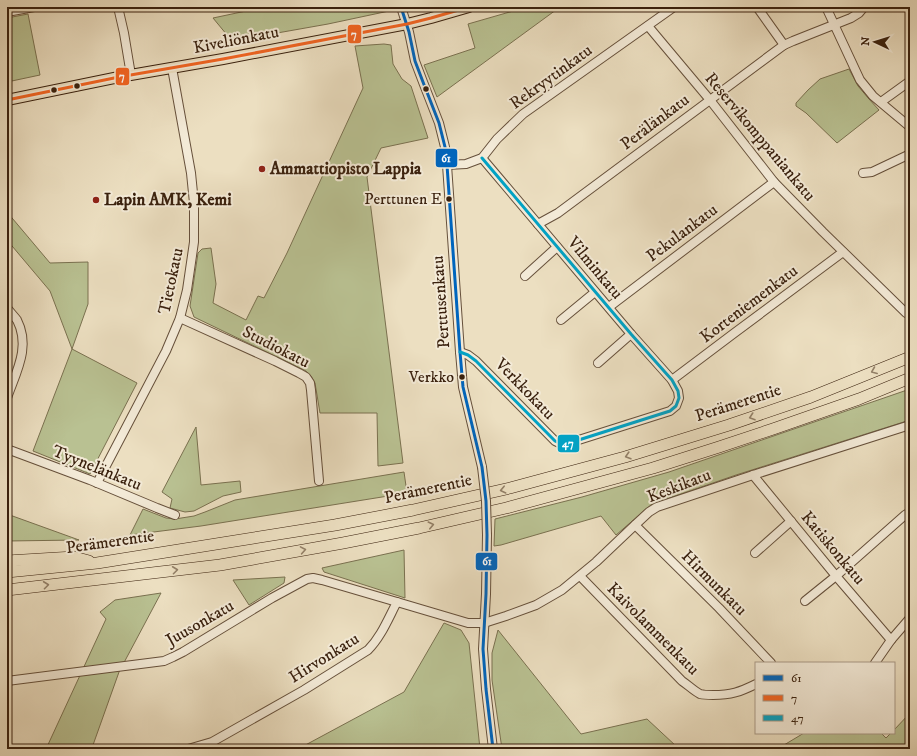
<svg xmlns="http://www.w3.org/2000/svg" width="917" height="756" font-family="'IM FELL DW Pica',serif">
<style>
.green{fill:#b9c192;stroke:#7a7150}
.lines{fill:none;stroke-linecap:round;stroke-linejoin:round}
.minor-casing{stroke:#66503b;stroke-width:10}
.major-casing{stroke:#3a210e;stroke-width:12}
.highway-casing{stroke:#3a210e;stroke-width:12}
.minor{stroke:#f3ead7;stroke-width:8}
.major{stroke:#ecdfc1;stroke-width:10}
.highway{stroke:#ecdfc1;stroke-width:11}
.minor-bridge-casing{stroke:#66503b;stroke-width:10;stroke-linecap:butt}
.minor-bridge{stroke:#f3ead7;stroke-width:8}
.bus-1-casing{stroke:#f3ead7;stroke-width:6}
.bus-2-casing{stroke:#f3ead7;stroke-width:6}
.bus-3-casing{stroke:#f3ead7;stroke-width:6}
.bus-1{stroke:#0065bd;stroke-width:3}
.bus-2{stroke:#f26522;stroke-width:3}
.bus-3{stroke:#03a2c4;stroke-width:3}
.oneway{stroke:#938068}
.bus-dot{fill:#3a210e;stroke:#f3ead7;stroke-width:1.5}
.poi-dot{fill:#8f2418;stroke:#f3ead7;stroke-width:1.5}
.labels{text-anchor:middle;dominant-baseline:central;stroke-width:4;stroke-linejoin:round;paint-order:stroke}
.bus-label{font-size:16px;fill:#3a210e;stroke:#f3ead7;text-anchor:end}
.street-label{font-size:17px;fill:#3a210e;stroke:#f3ead7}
.poi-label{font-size:17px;font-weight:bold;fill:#3a210e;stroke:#f3ead7;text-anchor:start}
.line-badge{stroke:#f3ead7;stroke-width:1.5}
.badge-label{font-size:11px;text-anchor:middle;font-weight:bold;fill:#fff}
</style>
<rect width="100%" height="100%" fill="#ecdfc1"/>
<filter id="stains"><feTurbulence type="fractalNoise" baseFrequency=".005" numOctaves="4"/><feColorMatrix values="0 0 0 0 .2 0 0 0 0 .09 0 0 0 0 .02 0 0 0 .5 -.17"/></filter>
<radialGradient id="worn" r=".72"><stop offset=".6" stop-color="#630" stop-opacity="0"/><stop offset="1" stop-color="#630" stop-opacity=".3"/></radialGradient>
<g class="green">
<path d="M265,7H390L389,11L328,24L232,41L213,18Z"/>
<path d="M527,7H560L437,97L424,65L475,48L468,24Z"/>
<path d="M28,14L40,75L7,82V18Z"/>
<path d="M384,44L391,45L393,64L402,79L411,86L428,138L381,148L367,177L403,463L378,466L377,413H320L315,383L311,376L306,371L194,317L190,306L198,253L202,249L211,248L216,284L213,303L246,320L258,296L264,298L287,253L363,88L355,46Z"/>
<path d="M849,69L858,86L869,99L879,110L837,143L806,113L796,106V103L808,90L820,79Z"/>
<path d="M7,212L50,263L88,262V304L72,349L137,383L90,474L33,451L72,349L50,291L7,240Z"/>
<path d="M910,389V420L736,475L652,504L616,535L601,516L501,545L494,546L495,519L582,497L669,472Z"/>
<path d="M196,427L201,485L240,481L241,492L223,496L194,511L185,512L170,508L172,499L162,492Z"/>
<path d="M404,472L407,493L201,526L130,535L143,509L166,518L175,519L194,516L205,512L235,500Z"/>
<path d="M7,514L79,540L7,541Z"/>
<path d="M404,550L405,598L324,572L322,568Z"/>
<path d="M285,577L284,583L249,605L233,580Z"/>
<path d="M161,593L119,672L93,745L90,749H46L106,619L100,612L115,600Z"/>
<path d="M444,623L461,630L469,643L480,749H298L404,692Z"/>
<path d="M498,630L581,734L647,719L676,746L662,749H502L492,680V653Z"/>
<path d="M910,713V749H839L784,745L804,733H881L886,738L891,733H894V730Z"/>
</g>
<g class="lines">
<defs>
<g id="minor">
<path d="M118,7L124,33L131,75"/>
<path d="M401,7L409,32L415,61L423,82L439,123L445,147L447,165L460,352L463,387L482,467"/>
<path d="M757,7L784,45"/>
<path d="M826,7L860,80L873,96L910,127"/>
<path d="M7,12L34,7"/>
<path d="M648,26L710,100L774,182L823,232L906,313L910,314"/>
<path d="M881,102L910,81"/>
<path d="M447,165L466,164L482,158L497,139L523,114L674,7"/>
<path d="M863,173L872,172L910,154"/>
<path d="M538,224L558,213L784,45L793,41L851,18L859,13L864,7"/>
<path d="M525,276L557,247"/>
<path d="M609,307L774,182"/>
<path d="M7,308C10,312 14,316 17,320C31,347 16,372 7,398"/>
<path d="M180,318L275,361L299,373L306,377L310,383L311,390L319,481"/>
<path d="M561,320L595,292"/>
<path d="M460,352L468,355L476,361L555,441L559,443L566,444L670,411L676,406L679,398L678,391L672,380L631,334L482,158"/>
<path d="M598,363L631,334"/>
<path d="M672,380L733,334L843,252"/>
<path d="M7,449L90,480L157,508L175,515"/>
<path d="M753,475L836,576L891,640"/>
<path d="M97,483L166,351L180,318L187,290L194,242V203L191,173L172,68"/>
<path d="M635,525L719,608L771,663"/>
<path d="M487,535L486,594L483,649L486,689L493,749"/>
<path d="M755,553L791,521"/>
<path d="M580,576L682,681C688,685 694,691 700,694C704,695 709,695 713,695C731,695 740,692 756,684"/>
<path d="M805,601L836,576L905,515L910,512"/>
<path d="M875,663L891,640L910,618"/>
<path d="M7,681L164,661L173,657L183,652L272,598L307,579L313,578L322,580L397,602"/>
<path d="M188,749L212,742L304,690L368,650C381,637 388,619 397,602L468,623H484L506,616L536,605L562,590L596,562L635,525L649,512L657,507L753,475L910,425"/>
</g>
<path id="major" d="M7,100L119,77L223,59L407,24L431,18L469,7"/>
<g id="highway">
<path d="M7,561L74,557L89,561"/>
<path d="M7,572L97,563L335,525L413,510L510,488L625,457L729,425L811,397L910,357"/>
<path d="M7,590L220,565L343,543L419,528L506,508L653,468L719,447L773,429L859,399L910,378"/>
</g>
</defs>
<use href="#minor" class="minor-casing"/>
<use href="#major" class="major-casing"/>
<use href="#highway" class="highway-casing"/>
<use href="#minor" class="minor"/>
<use href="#major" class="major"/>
<use href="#highway" class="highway"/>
<defs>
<path id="minor-bridge" d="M482,467L486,501L487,535"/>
</defs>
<use href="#minor-bridge" class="minor-bridge-casing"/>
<use href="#minor-bridge" class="minor-bridge"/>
<defs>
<path id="bus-1" d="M401,7L409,32L415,61L423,82L439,123L445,147L447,165L460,352L463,387L482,467L486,501L487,535L486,594L483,649L486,689L493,749"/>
<path id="bus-2" d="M7,100L119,77L223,59L407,24L431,18L469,7"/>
<path id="bus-3" d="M460,352L468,355L476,361L555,441L559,443L566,444L670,411L676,406L679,398L678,391L672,380L631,334L482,158"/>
</defs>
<use href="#bus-1" class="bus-1-casing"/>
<use href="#bus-2" class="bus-2-casing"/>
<use href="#bus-3" class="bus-3-casing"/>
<use href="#bus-1" class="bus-1"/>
<use href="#bus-2" class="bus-2"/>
<use href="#bus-3" class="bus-3"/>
</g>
<defs><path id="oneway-chevron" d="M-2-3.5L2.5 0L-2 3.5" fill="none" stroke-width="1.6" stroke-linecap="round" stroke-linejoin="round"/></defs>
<g class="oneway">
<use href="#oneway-chevron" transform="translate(874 371) rotate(158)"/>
<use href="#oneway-chevron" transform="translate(752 417) rotate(161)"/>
<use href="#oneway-chevron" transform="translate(628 456) rotate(163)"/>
<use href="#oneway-chevron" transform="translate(503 490) rotate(167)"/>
<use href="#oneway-chevron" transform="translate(431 525) rotate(-13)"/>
<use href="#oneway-chevron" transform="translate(303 550) rotate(-10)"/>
<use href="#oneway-chevron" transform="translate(175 570) rotate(-7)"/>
<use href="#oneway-chevron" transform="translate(46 585) rotate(-7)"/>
</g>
<g class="bus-dot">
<circle cx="77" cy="86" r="3.5"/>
<circle cx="426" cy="89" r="3.5"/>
<circle cx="54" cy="90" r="3.5"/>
<circle cx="449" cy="199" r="3.5"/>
<circle cx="462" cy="377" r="3.5"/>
</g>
<g class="poi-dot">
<circle cx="262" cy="169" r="4"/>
<circle cx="96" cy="200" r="4"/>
</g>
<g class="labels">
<g class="bus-label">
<text x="442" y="199">Perttunen E</text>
<text x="454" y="377">Verkko</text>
</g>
<g class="street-label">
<text transform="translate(236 40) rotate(-11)">Kiveliönkatu</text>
<text transform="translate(551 77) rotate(-36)">Rekryytinkatu</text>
<text transform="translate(655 122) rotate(-37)">Perälänkatu</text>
<text transform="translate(760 137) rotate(50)">Reservikomppaniankatu</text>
<text transform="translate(682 233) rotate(-37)">Pekulankatu</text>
<text transform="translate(595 268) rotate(50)">Vilminkatu</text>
<text transform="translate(171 281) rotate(-78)">Tietokatu</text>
<text transform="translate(441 302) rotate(-94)">Perttusenkatu</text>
<text transform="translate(749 304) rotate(-37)">Korteniemenkatu</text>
<text transform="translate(276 347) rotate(27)">Studiokatu</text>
<text transform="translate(525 389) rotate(46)">Verkkokatu</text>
<text transform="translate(738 403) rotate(-18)">Perämerentie</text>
<text transform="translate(97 468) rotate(22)">Tyynelänkatu</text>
<text transform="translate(679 486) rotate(-21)">Keskikatu</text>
<text transform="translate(428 489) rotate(-12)">Perämerentie</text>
<text transform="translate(110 542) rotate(-8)">Perämerentie</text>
<text transform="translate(833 548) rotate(50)">Katiskonkatu</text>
<text transform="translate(714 583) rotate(45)">Hirmunkatu</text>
<text transform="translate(200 623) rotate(-30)">Juusonkatu</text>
<text transform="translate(653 629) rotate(45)">Kaivolammenkatu</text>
<text transform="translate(324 658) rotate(-32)">Hirvonkatu</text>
</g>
<g class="poi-label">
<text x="270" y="169">Ammattiopisto Lappia</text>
<text x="104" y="200">Lapin AMK, Kemi</text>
</g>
</g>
<g class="line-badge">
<rect x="347" y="24" width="15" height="20" rx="4" fill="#f26522"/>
<rect x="115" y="67" width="15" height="19" rx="4" fill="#f26522"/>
<rect x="435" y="148" width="23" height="20" rx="4" fill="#0065bd"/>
<rect x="557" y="434" width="23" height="19" rx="4" fill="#03a2c4"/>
<rect x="475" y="552" width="23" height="19" rx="4" fill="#0065bd"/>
</g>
<g class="badge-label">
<text x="354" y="38">7</text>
<text x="122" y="80">7</text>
<text x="446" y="162">61</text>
<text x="568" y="447">47</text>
<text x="487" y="565">61</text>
</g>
<rect width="917" height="756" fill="none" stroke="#ecdfc1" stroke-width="24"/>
<rect x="8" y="8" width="901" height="740" fill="none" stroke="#3a210e" stroke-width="2"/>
<rect x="12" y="12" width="893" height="732" fill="none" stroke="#3a210e"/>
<rect x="755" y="662" width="140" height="72" fill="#f3ead7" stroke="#a99a87"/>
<rect x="763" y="675" width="20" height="6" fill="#0065bd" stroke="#a99a87"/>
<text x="791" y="682" font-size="12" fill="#3a210e">61</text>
<rect x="763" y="695" width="20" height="6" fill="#f26522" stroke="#a99a87"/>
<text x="791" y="702" font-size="12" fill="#3a210e">7</text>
<rect x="763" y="715" width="20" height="6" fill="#03a2c4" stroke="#a99a87"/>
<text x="791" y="722" font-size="12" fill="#3a210e">47</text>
<g transform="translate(875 42) rotate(274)" stroke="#f3ead7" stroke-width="3" paint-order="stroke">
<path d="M0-3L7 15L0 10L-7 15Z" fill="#3a210e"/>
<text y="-6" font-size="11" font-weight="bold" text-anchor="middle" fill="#3a210e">N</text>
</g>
<rect width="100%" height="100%" filter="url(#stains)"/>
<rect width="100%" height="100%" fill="url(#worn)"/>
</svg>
